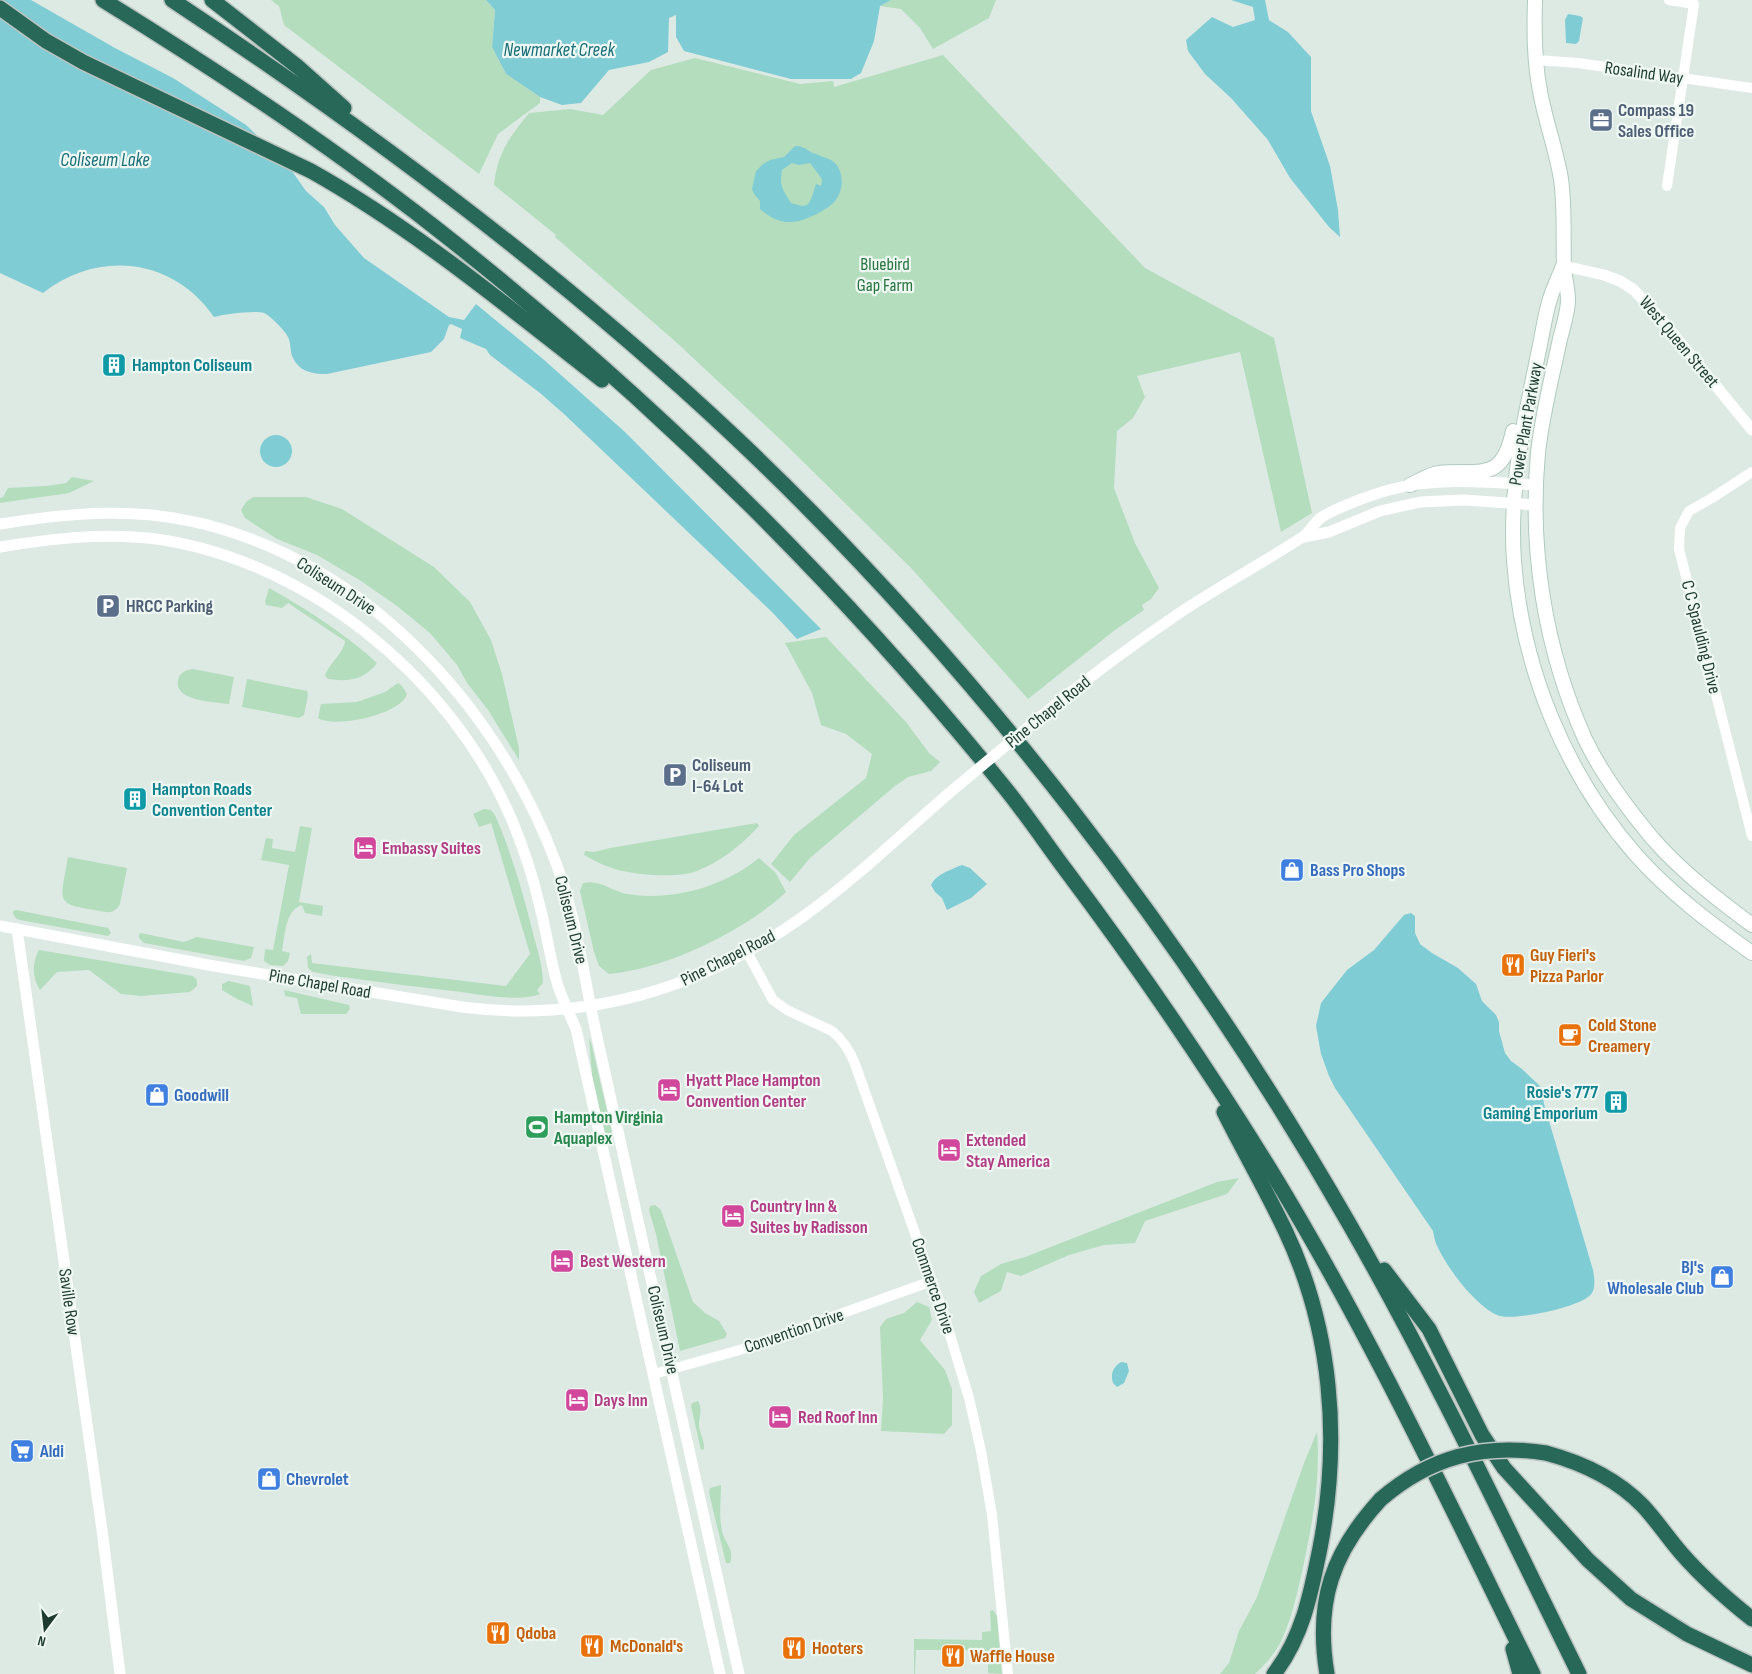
<svg xmlns="http://www.w3.org/2000/svg" width="1752" height="1674" font-family="'Sofia Sans Condensed',sans-serif">
<style>
.green{fill:#b4ddbd}
.water{fill:#80ccd4;fill-rule:evenodd}
.lines{fill:none;stroke-linecap:round;stroke-linejoin:round}
.secondary-casing{stroke:#b0cbbf;stroke-width:16}
.motorway-casing{stroke:#bcc4c1;stroke-width:18}
.minor{stroke:#fff;stroke-width:10}
.tertiary{stroke:#fff;stroke-width:11}
.secondary{stroke:#fff;stroke-width:14}
.motorway{stroke:#286858;stroke-width:15}
.motorway-bridge-casing{stroke:#bcc4c1;stroke-width:18;stroke-linecap:butt}
.tertiary-bridge{stroke:#fff;stroke-width:11}
.motorway-bridge{stroke:#286858;stroke-width:15}
.labels{text-anchor:middle;dominant-baseline:central;stroke-width:4.5;stroke-linejoin:round;paint-order:stroke}
.street-label{font-size:18px;fill:#1e3b31;stroke:#eef7f2}
.service-label{font-size:18px;font-weight:bold;fill:#4e5e75;stroke:#eef7f2;text-anchor:start}
.park-label{font-size:18px;fill:#267440;stroke:#eef7f2}
.culture-label{font-size:18px;font-weight:bold;fill:#0d838f;stroke:#eef7f2;text-anchor:start}
.hotel-label{font-size:18px;font-weight:bold;fill:#b23c85;stroke:#eef7f2;text-anchor:start}
.shop-label{font-size:18px;font-weight:bold;fill:#366cbe;stroke:#eef7f2;text-anchor:start}
.food-label{font-size:18px;font-weight:bold;fill:#c56008;stroke:#eef7f2;text-anchor:start}
.leisure-label{font-size:18px;font-weight:bold;fill:#27864d;stroke:#eef7f2;text-anchor:start}
.water-label{font-size:19px;font-style:italic;fill:#156e79;stroke:#eef7f2}
</style>
<rect width="100%" height="100%" fill="#ddeae4"/>
<g class="green">
<path d="M271,0H486L495,10L492,47L506,74L540,97V103L498,134L479,174L284,25L279,6Z"/>
<path d="M891,0H996L989,18L933,49L920,28L901,9L880,6Z"/>
<path d="M943,55L1145,268L1274,338L1312,513L1281,532L1240,352L1137,376L1145,397L1133,418L1117,431L1114,488L1135,543L1159,588L1151,599L1142,605L1144,610L1115,630L1028,699L912,569L783,442L676,342L555,237L556,235L494,185C497,154 510,136 529,113L570,109L603,115L651,70L695,58L800,84L833,81L834,87Z"/>
<path d="M72,477L94,481L69,493L0,503V498L3,497L8,488L46,486L66,483Z"/>
<path d="M253,497H306L342,509L434,567L470,602L491,640L502,674L519,748V760L488,710L467,683L457,665L430,633L397,606L361,581L317,555L277,539L245,518L241,510L246,502Z"/>
<path d="M269,588C308,610 344,633 377,663C365,680 347,682 328,679L325,676C329,663 344,653 345,641L288,603L282,608L266,605L265,602Z"/>
<path d="M826,637L906,722L929,753L940,762L931,771L908,777L895,786L810,858L790,882L771,864L794,835L866,778L872,754L846,734L821,725L812,693L785,643Z"/>
<path d="M193,669L234,677L229,704C214,702 173,701 178,680C180,672 186,670 193,669Z"/>
<path d="M247,679L307,691L308,695L304,715L299,718L242,707Z"/>
<path d="M398,683L402,686L407,694C402,714 335,729 318,718L321,704L357,702L385,692Z"/>
<path d="M484,809L491,810L495,815C512,854 524,896 534,937C538,951 543,968 543,983L537,990L540,994C522,1002 481,995 461,992C419,987 377,982 335,976L313,972L308,968L307,957L311,954L312,963L506,986L530,954L491,823L479,827L473,814Z"/>
<path d="M757,823L759,826C741,845 722,861 697,871C677,879 629,875 609,867C600,864 592,859 584,855L585,851L594,852L610,848Z"/>
<path d="M300,826L312,828L299,902L323,906L322,916L305,913L302,905C285,910 285,936 282,951L290,953L288,961L283,966L270,965L264,961L265,949L273,950L289,865L261,860L266,838L273,839L272,848L295,852Z"/>
<path d="M68,857L127,868L120,904C117,910 112,913 106,912C55,903 59,908 68,857Z"/>
<path d="M759,858L775,872L786,892C745,931 666,969 609,974L599,966L594,952L580,891L583,883C601,879 611,891 627,894C662,900 702,892 733,875C742,871 751,864 759,858Z"/>
<path d="M16,910L108,928L111,933L108,936L20,920C16,919 13,916 13,911Z"/>
<path d="M141,933L184,942L197,937L254,947L251,958L244,961L144,943L139,938V934Z"/>
<path d="M39,950L193,976L197,980V986L190,992L141,996L121,994L89,970L57,972L40,990C32,977 32,962 39,950Z"/>
<path d="M229,981L250,986L253,1006L237,999L222,990V984Z"/>
<path d="M284,990L349,1005L350,1009L346,1014H301L297,998L285,996Z"/>
<path d="M589,1038L591,1042L612,1132V1137L608,1139L605,1135L592,1075Z"/>
<path d="M1239,1178L1227,1194L1145,1221L1135,1243L1104,1245L1069,1255L1021,1276L1007,1272L1001,1291L979,1303L974,1292L981,1276L1001,1264L1025,1257L1217,1182Z"/>
<path d="M655,1205L661,1210L693,1302L705,1313L719,1321L727,1334L725,1338L680,1351L656,1234L649,1211L650,1206Z"/>
<path d="M917,1302L929,1307L932,1320L920,1340L945,1370L952,1389V1425L944,1434L881,1431L883,1399L880,1327L886,1319L904,1313Z"/>
<path d="M698,1401C703,1410 699,1416 699,1425C699,1433 705,1440 704,1449L701,1450L691,1406L692,1403Z"/>
<path d="M1317,1432C1321,1478 1312,1526 1302,1572C1297,1594 1292,1616 1283,1637C1277,1651 1266,1664 1255,1674H1220L1229,1663L1239,1631L1257,1597L1304,1463Z"/>
<path d="M721,1485C721,1500 718,1524 724,1537C728,1546 734,1552 730,1563H726L709,1493L710,1488Z"/>
<path d="M993,1610L997,1616L1002,1674L988,1673V1661H974V1650H916L915,1674H914V1639L982,1640V1632L991,1631L990,1611Z"/>
</g>
<g class="water">
<path d="M0,0H31L115,48L173,78L246,125L287,164L306,191L324,207L335,225L364,258L449,317L464,320L476,304L543,359L625,432L821,629L797,639L772,612L564,414L540,393L490,355L486,349L460,338L462,329L451,324L449,325L444,339L431,352L327,374C312,374 299,372 292,356C290,350 291,343 288,337C286,332 270,315 264,313C255,310 224,314 214,317C174,258 98,249 43,293L0,273Z"/>
<path d="M486,0H891L880,6L874,41L861,73L851,79H791L684,51L676,37V15L669,18L668,52L649,62L609,70L581,103L562,105L540,97L506,74L492,47L495,10Z"/>
<path d="M1231,0H1265L1269,20L1288,32L1311,57V111L1330,166L1338,210L1340,237L1329,227L1290,178L1268,140L1231,98L1205,74L1188,51L1186,40L1212,17L1233,27L1255,20L1253,7Z"/>
<path d="M1568,14L1580,16L1583,18L1579,41L1576,44L1566,43L1565,20Z"/>
<path d="M795,146C804,145 808,152 816,154C822,157 829,158 834,162C845,172 844,193 833,203C826,211 802,222 792,222C780,223 769,217 760,209V201L754,194L752,189L756,171L763,164L770,160L784,157ZM792,163L799,165L810,163L822,179L821,186L816,184C813,191 813,199 807,205L802,206L791,203C783,190 779,186 782,170Z"/>
<circle cx="276" cy="451" r="16"/>
<path d="M962,865L970,868L987,884L971,898L947,910L942,898L935,892L931,885C935,875 952,869 962,865Z"/>
<path d="M1411,913L1415,916V933L1420,944L1432,953L1458,968L1476,984L1482,1001L1496,1015L1499,1022V1031L1505,1053L1511,1061L1522,1069L1541,1087L1544,1104L1593,1270C1594,1277 1596,1286 1592,1293C1584,1307 1511,1322 1497,1315C1474,1304 1448,1269 1437,1246C1435,1242 1434,1236 1433,1231L1335,1088L1329,1076L1321,1054L1316,1026L1321,1003L1347,970L1374,950L1404,915Z"/>
<path d="M1121,1362L1127,1363L1129,1371L1124,1383L1117,1387L1113,1383C1110,1374 1113,1367 1121,1362Z"/>
</g>
<g class="lines">
<defs>
<g id="secondary">
<path d="M1535,0C1534,31 1534,60 1540,91C1545,120 1556,149 1561,179C1565,208 1563,236 1564,265C1564,276 1568,288 1568,300C1568,312 1563,327 1560,339C1552,377 1542,415 1538,453C1529,550 1545,650 1585,739C1602,775 1628,809 1653,839C1682,872 1717,899 1752,925"/>
<path d="M1563,266C1559,277 1553,288 1550,299C1547,308 1545,319 1543,329C1539,351 1534,373 1530,394C1518,449 1510,505 1514,561C1522,668 1565,774 1636,855C1670,893 1711,924 1752,953"/>
<path d="M1410,485C1419,481 1430,474 1439,473C1481,469 1502,483 1513,431"/>
</g>
<g id="motorway">
<path d="M103,0C218,71 331,146 437,229C646,393 838,581 1005,788C1026,814 1045,842 1065,869C1137,965 1205,1064 1268,1166C1368,1329 1449,1503 1533,1674"/>
<path d="M172,0C370,131 562,274 735,437C975,664 1187,940 1351,1227C1434,1372 1505,1524 1579,1674"/>
<path d="M212,0L298,67L344,108"/>
<path d="M0,8L46,41L83,62L311,171C416,230 508,307 602,380"/>
<path d="M1224,1112C1244,1152 1266,1190 1285,1230C1332,1329 1341,1440 1320,1548C1311,1593 1303,1636 1274,1674"/>
<path d="M1384,1270L1429,1329L1482,1435L1504,1468L1588,1560L1631,1599L1687,1634L1752,1665"/>
<path d="M1546,1453C1583,1463 1616,1478 1643,1506C1657,1521 1668,1538 1682,1554C1703,1578 1727,1599 1752,1619"/>
<path d="M1513,1649L1520,1674"/>
<path d="M1327,1674C1315,1602 1332,1552 1381,1499"/>
</g>
</defs>
<use href="#secondary" class="secondary-casing"/>
<use href="#motorway" class="motorway-casing"/>
<g class="minor">
<path d="M1536,60L1578,63L1752,88"/>
<path d="M1667,186L1694,4L1669,0"/>
<path d="M1752,472L1712,498L1689,511L1680,528L1679,549L1752,836"/>
<path d="M747,952L773,1000L787,1010L832,1031C843,1040 850,1051 855,1064L944,1315L969,1398L981,1451L992,1515L1008,1674"/>
<path d="M654,1374L743,1349L932,1281"/>
</g>
<g class="tertiary">
<path d="M1564,266L1604,275L1620,281L1634,290L1661,319L1752,430"/>
<path d="M0,524C51,516 100,510 152,515C340,535 492,692 556,863C577,919 584,979 597,1037L739,1674"/>
<path d="M1304,537L1329,532L1380,511L1420,502L1464,500L1536,505"/>
<path d="M0,547C50,539 98,533 148,538C303,556 450,676 511,818C523,846 533,877 540,907C547,933 550,960 558,986C563,1001 570,1015 576,1029L720,1674"/>
<path d="M1045,713C1088,678 1132,645 1178,614C1218,587 1261,564 1301,538C1310,533 1314,522 1322,517C1338,507 1371,495 1389,490C1437,477 1487,482 1536,485"/>
<path d="M0,926L214,966L462,1007C586,1023 702,989 804,916C855,879 901,835 948,794"/>
<path d="M17,929L102,1530L120,1674"/>
</g>
<use href="#secondary" class="secondary"/>
<use href="#motorway" class="motorway"/>
<defs>
<path id="motorway-bridge" d="M1381,1499C1430,1457 1483,1443 1546,1453"/>
</defs>
<use href="#motorway-bridge" class="motorway-bridge-casing"/>
<path class="tertiary-bridge" d="M948,794L1045,713"/>
<use href="#motorway-bridge" class="motorway-bridge"/>
</g>
<defs>
<symbol id="office-square" viewBox="-11 -11 22 22"><rect x="-9" y="-9" width="18" height="18" rx="4" fill="#5c6f8a" stroke="#eef7f2"/><path d="M-6-3h4V-5.5h4V-3h4V5H-6ZM-1-4.5V-3h2v-1.5ZM-6 0V1H6V0Z" fill="#fff"/></symbol>
<symbol id="building-square" viewBox="-11 -11 22 22"><rect x="-9" y="-9" width="18" height="18" rx="4" fill="#0f9aa8" stroke="#eef7f2"/><path d="M-4-6H4V6H1V3H-1V6H-4ZM-2.5-4.3h1.7v1.8h-1.7ZM.8-4.3h1.7v1.8H.8ZM-2.5-1h1.7V.8h-1.7ZM.8-1h1.7V.8H.8Z" fill="#fff"/></symbol>
<symbol id="parking-square" viewBox="-11 -11 22 22"><rect x="-9" y="-9" width="18" height="18" rx="4" fill="#5c6f8a" stroke="#eef7f2"/><path d="M-3.5-5.5H1a3.5 3.5 0 0 1 0 7H-1V5.5H-3.5ZM-1-3.4V-.6H.8a1.4 1.4 0 0 0 0-2.8Z" fill="#fff"/></symbol>
<symbol id="hotel-square" viewBox="-11 -11 22 22"><rect x="-9" y="-9" width="18" height="18" rx="4" fill="#d1479c" stroke="#eef7f2"/><path d="M-6-4.5h1.5V1H6V5H4.5V3h-9V5H-6ZM-4 0a1.8 1.8 0 1 1 3.6 0ZM.5 0V-2.5h3Q6-2.5 6 0Z" fill="#fff"/></symbol>
<symbol id="shop-square" viewBox="-11 -11 22 22"><rect x="-9" y="-9" width="18" height="18" rx="4" fill="#3f7fe0" stroke="#eef7f2"/><path d="M-5-2.5h2.3a2.7 3.5 0 0 1 5.4 0H5L5.5 6h-11ZM-1.5-2.5h3a1.5 2.3 0 0 0-3 0Z" fill="#fff"/></symbol>
<symbol id="restaurant-square" viewBox="-11 -11 22 22"><rect x="-9" y="-9" width="18" height="18" rx="4" fill="#e8710a" stroke="#eef7f2"/><path d="M-5-6h1v4h1v-4h1v4h1v-4h1v5L-1.5 .5V6h-2V.5L-5-1ZM5-6V6H3V1.5H1.5Q1.5-4 5-6Z" fill="#fff"/></symbol>
<symbol id="cafe-square" viewBox="-11 -11 22 22"><rect x="-9" y="-9" width="18" height="18" rx="4" fill="#e8710a" stroke="#eef7f2"/><path d="M-5.5-4.5H6V0H3Q3 3.5 0 3.5H-2.5Q-5.5 3.5-5.5 0ZM3-3.2v2h1.7v-2ZM-6 4.5H4V6H-6Z" fill="#fff"/></symbol>
<symbol id="stadium-square" viewBox="-11 -11 22 22"><rect x="-9" y="-9" width="18" height="18" rx="4" fill="#2e9e5b" stroke="#eef7f2"/><path d="M0-5a6.5 5 0 1 0 0 10a6.5 5 0 1 0 0-10ZM-3.5-1.8h7v3.6h-7Z" fill="#fff"/></symbol>
<symbol id="supermarket-square" viewBox="-11 -11 22 22"><rect x="-9" y="-9" width="18" height="18" rx="4" fill="#3f7fe0" stroke="#eef7f2"/><path d="M-6-5.5h2.5l.6 2H6L4.5 2H-2.5L-4.4-4H-6ZM-1.5 3.2a1.3 1.3 0 1 0 .1 0ZM3 3.2a1.3 1.3 0 1 0 .1 0Z" fill="#fff"/></symbol>
</defs>
<g fill-rule="evenodd">
<use href="#office-square" x="1587" y="106" width="28" height="28"/>
<use href="#building-square" x="100" y="351" width="28" height="28"/>
<use href="#parking-square" x="94" y="592" width="28" height="28"/>
<use href="#parking-square" x="661" y="761" width="28" height="28"/>
<use href="#building-square" x="121" y="785" width="28" height="28"/>
<use href="#hotel-square" x="351" y="834" width="28" height="28"/>
<use href="#shop-square" x="1278" y="856" width="28" height="28"/>
<use href="#restaurant-square" x="1499" y="951" width="28" height="28"/>
<use href="#cafe-square" x="1556" y="1021" width="28" height="28"/>
<use href="#hotel-square" x="655" y="1076" width="28" height="28"/>
<use href="#shop-square" x="143" y="1081" width="28" height="28"/>
<use href="#building-square" x="1602" y="1088" width="28" height="28"/>
<use href="#stadium-square" x="523" y="1113" width="28" height="28"/>
<use href="#hotel-square" x="935" y="1136" width="28" height="28"/>
<use href="#hotel-square" x="719" y="1202" width="28" height="28"/>
<use href="#hotel-square" x="548" y="1247" width="28" height="28"/>
<use href="#shop-square" x="1708" y="1263" width="28" height="28"/>
<use href="#hotel-square" x="563" y="1386" width="28" height="28"/>
<use href="#hotel-square" x="766" y="1403" width="28" height="28"/>
<use href="#supermarket-square" x="8" y="1437" width="28" height="28"/>
<use href="#shop-square" x="255" y="1465" width="28" height="28"/>
<use href="#restaurant-square" x="484" y="1619" width="28" height="28"/>
<use href="#restaurant-square" x="578" y="1632" width="28" height="28"/>
<use href="#restaurant-square" x="780" y="1634" width="28" height="28"/>
<use href="#restaurant-square" x="939" y="1642" width="28" height="28"/>
</g>
<g class="labels">
<g class="street-label">
<text transform="translate(1644 73) rotate(8)">Rosalind Way</text>
<text transform="translate(1679 342) rotate(50)">West Queen Street</text>
<text transform="translate(1526 424) rotate(-80)">Power Plant Parkway</text>
<text transform="translate(336 586) rotate(33)">Coliseum Drive</text>
<text transform="translate(1701 637) rotate(76)">C C Spaulding Drive</text>
<text transform="translate(1048 712) rotate(-39)">Pine Chapel Road</text>
<text transform="translate(571 920) rotate(76)">Coliseum Drive</text>
<text transform="translate(728 958) rotate(-27)">Pine Chapel Road</text>
<text transform="translate(320 984) rotate(10)">Pine Chapel Road</text>
<text transform="translate(933 1286) rotate(71)">Commerce Drive</text>
<text transform="translate(69 1302) rotate(82)">Saville Row</text>
<text transform="translate(663 1330) rotate(77)">Coliseum Drive</text>
<text transform="translate(794 1331) rotate(-19)">Convention Drive</text>
</g>
<g class="service-label">
<text x="1618" y="110">Compass 19<tspan x="1618" dy="21">Sales Office</tspan></text>
<text x="126" y="606">HRCC Parking</text>
<text x="692" y="765">Coliseum<tspan x="692" dy="21">I-64 Lot</tspan></text>
</g>
<g class="park-label">
<text x="885" y="264">Bluebird<tspan x="885" dy="21">Gap Farm</tspan></text>
</g>
<g class="culture-label">
<text x="132" y="365">Hampton Coliseum</text>
<text x="152" y="789">Hampton Roads<tspan x="152" dy="21">Convention Center</tspan></text>
<text x="1598" y="1092" text-anchor="end">Rosie's 777<tspan x="1598" dy="21">Gaming Emporium</tspan></text>
</g>
<g class="hotel-label">
<text x="382" y="848">Embassy Suites</text>
<text x="686" y="1080">Hyatt Place Hampton<tspan x="686" dy="21">Convention Center</tspan></text>
<text x="966" y="1140">Extended<tspan x="966" dy="21">Stay America</tspan></text>
<text x="750" y="1206">Country Inn &amp;<tspan x="750" dy="21">Suites by Radisson</tspan></text>
<text x="580" y="1261">Best Western</text>
<text x="594" y="1400">Days Inn</text>
<text x="798" y="1417">Red Roof Inn</text>
</g>
<g class="shop-label">
<text x="1310" y="870">Bass Pro Shops</text>
<text x="174" y="1095">Goodwill</text>
<text x="1704" y="1267" text-anchor="end">BJ's<tspan x="1704" dy="21">Wholesale Club</tspan></text>
<text x="40" y="1451">Aldi</text>
<text x="286" y="1479">Chevrolet</text>
</g>
<g class="food-label">
<text x="1530" y="955">Guy Fieri's<tspan x="1530" dy="21">Pizza Parlor</tspan></text>
<text x="1588" y="1025">Cold Stone<tspan x="1588" dy="21">Creamery</tspan></text>
<text x="516" y="1633">Qdoba</text>
<text x="610" y="1646">McDonald's</text>
<text x="812" y="1648">Hooters</text>
<text x="970" y="1656">Waffle House</text>
</g>
<g class="leisure-label">
<text x="554" y="1117">Hampton Virginia<tspan x="554" dy="21">Aquaplex</tspan></text>
</g>
<g class="water-label">
<text x="559" y="50">Newmarket Creek</text>
<text x="105" y="160">Coliseum Lake</text>
</g>
</g>
<g transform="translate(45 1629) rotate(195)" stroke="#eef7f2" stroke-width="4" paint-order="stroke">
<path d="M0-4L9 19L0 12L-9 19Z" fill="#1e3b31"/>
<text y="-8" font-size="14" font-weight="bold" text-anchor="middle" fill="#1e3b31">N</text>
</g>
</svg>
